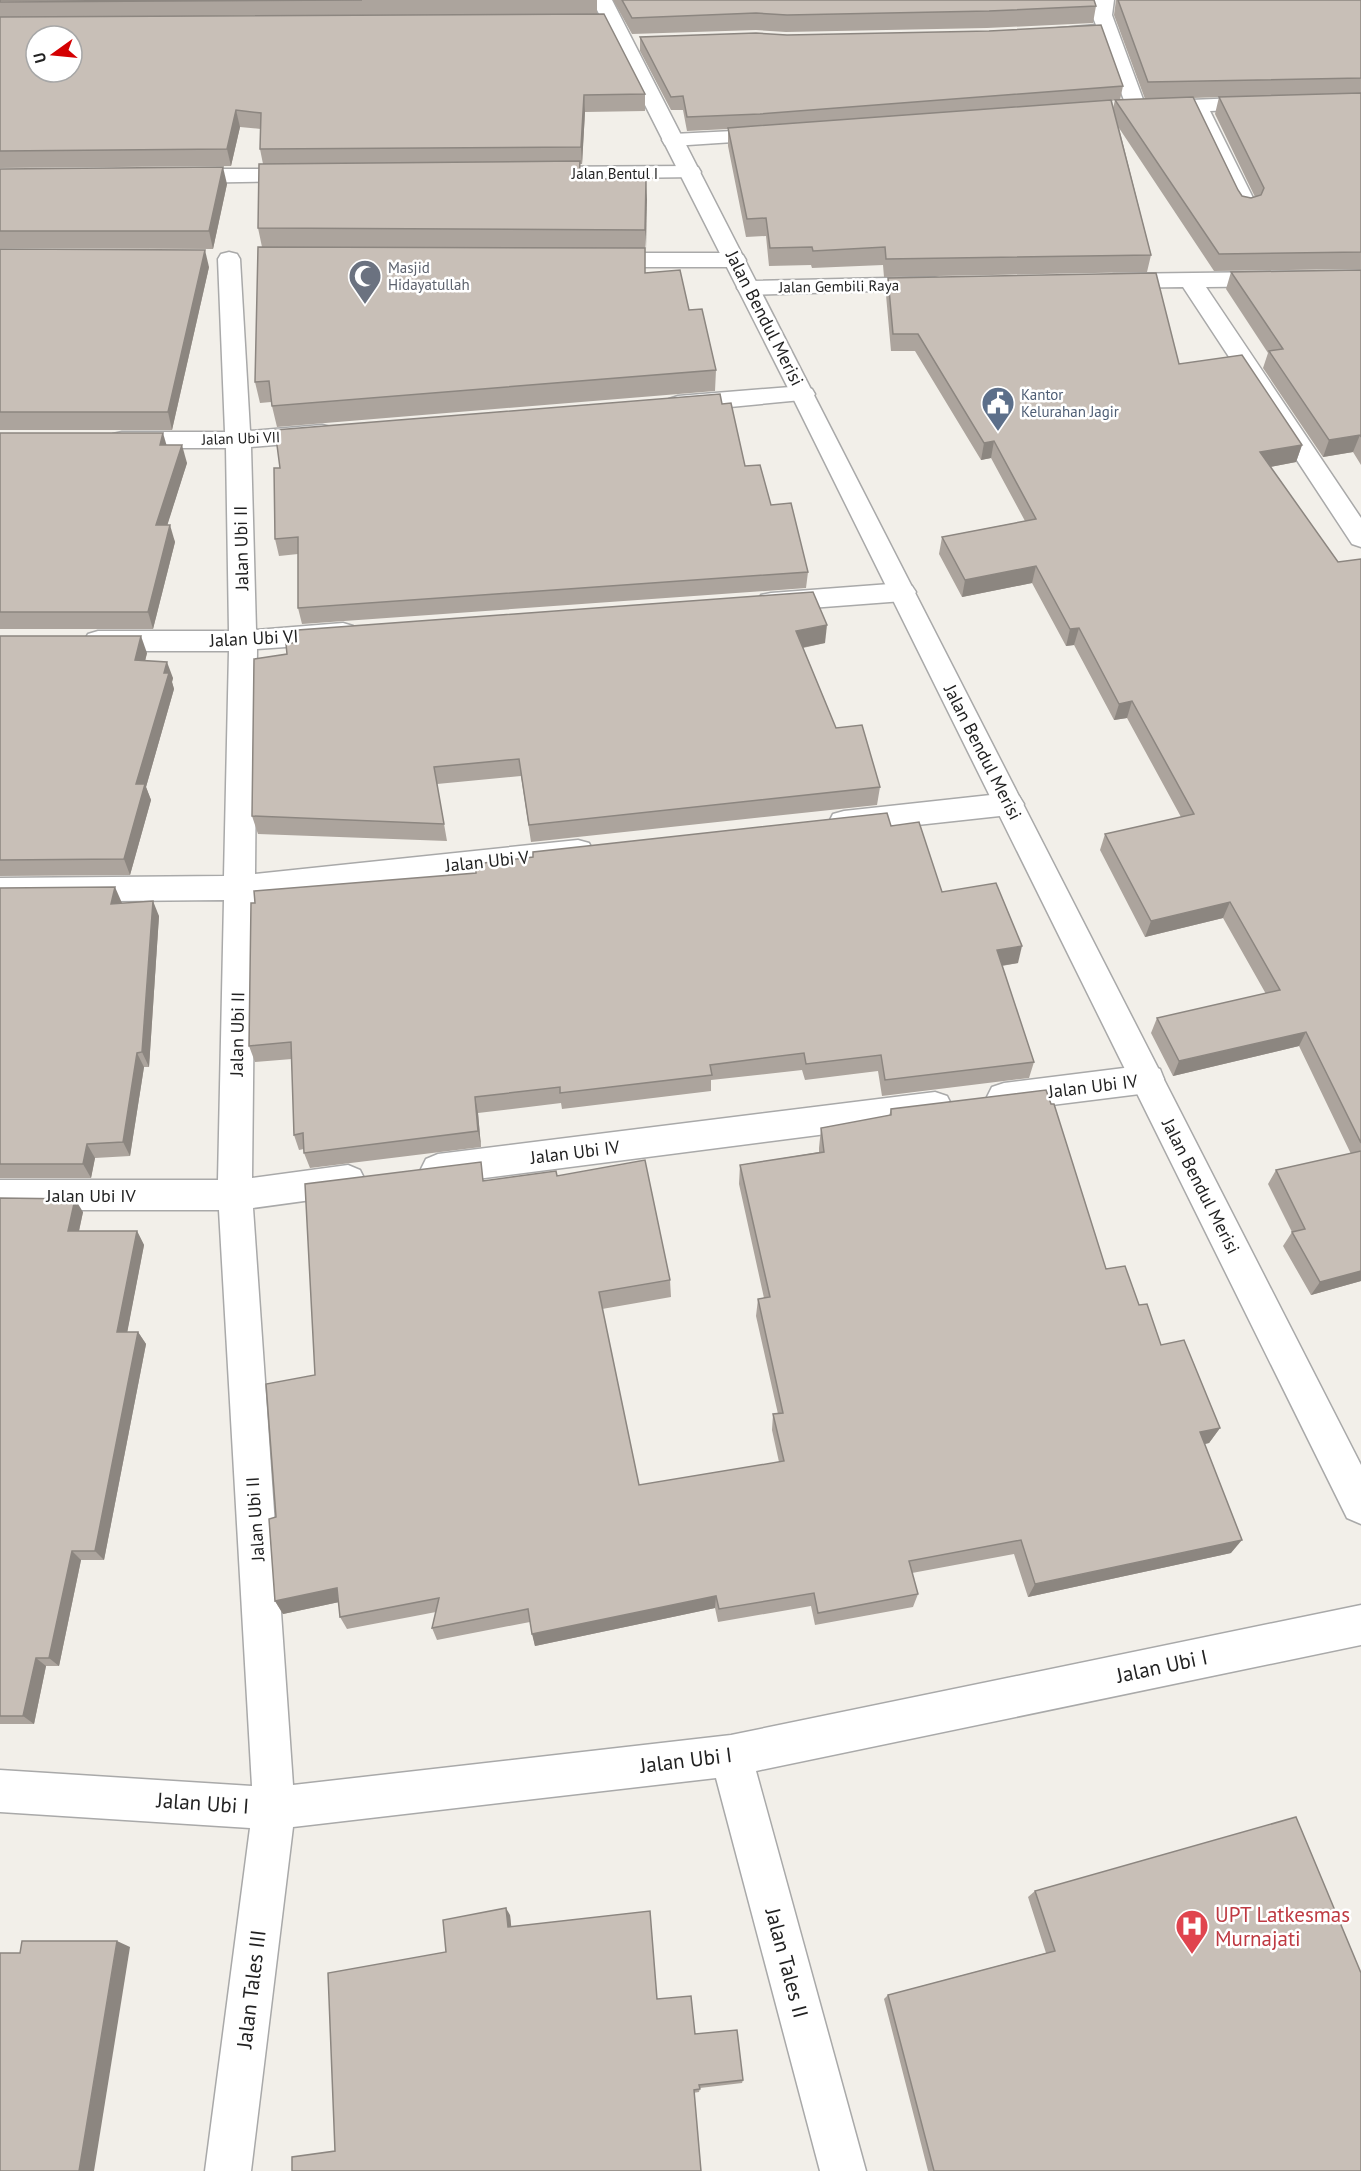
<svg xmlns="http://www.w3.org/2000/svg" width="1361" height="2171" font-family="'PT Sans',sans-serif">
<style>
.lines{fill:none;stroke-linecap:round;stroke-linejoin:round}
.minor-casing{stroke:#a9a9a9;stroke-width:3}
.tertiary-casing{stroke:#a9a9a9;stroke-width:3}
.minor{fill:#fff;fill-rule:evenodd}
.tertiary{fill:#fff;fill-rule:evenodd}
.wall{fill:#aca49d;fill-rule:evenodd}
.shaded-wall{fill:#8c8680}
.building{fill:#c8bfb7;stroke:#8c8680;stroke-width:1.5;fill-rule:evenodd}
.labels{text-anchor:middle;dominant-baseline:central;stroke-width:5;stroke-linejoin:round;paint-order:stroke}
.far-street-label{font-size:15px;fill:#222;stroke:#fff}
.far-worship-label{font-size:15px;fill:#5b616d;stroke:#fff;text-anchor:start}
.far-service-label{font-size:15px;fill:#4e5e75;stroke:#fff;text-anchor:start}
.street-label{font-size:18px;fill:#222;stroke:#fff}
.near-street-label{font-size:21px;fill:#222;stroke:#fff}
.near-health-label{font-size:21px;fill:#be3a42;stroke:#fff;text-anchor:start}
</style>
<rect width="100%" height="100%" fill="#f2efe9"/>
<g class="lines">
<defs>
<g id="minor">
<path d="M1094,0H1114L1112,15L1144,102L1261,97L1268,99L1271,103L1268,107L1261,109L1210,111L1257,206L1254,211L1246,213L1238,211L1235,206L1190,111C1175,112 1160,112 1146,111C1141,111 1135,113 1128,111L1100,36L1057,39L1050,37L1047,33L1050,29L1096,25L1092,15Z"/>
<path d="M773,129L780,131L784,135L780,139L673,146L665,145L662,140L665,135L673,134Z"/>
<path d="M690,166L698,167L701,172L698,177L536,179L528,178L525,173L528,168L536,167Z"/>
<path d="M182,169H304L312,170L315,175L312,180L304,181L182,183L174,181L171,176L174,171Z"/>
<path d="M229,252L237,254L240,259L250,431L322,425L331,427L334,433L331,439L322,441L251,447L256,630L343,623L353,626L357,633L353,640L343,643L257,649L255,874L578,840L589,843L593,851L589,859L578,862L255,898L252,1178L348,1165L360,1170L365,1180L360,1190L348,1195L253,1208L293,1785L731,1735L1361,1605V1645L756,1771L866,2171H820L716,1778L293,1827L251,2171H205L250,1828L0,1812V1770L252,1786L219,1210H0V1180H218L224,900L0,902V878L224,876L229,651H98L88,648L84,641L88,634L98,631H229L226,448H122L113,446L110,440L113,434L122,432H225L218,259L221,254Z"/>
<path d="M602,253H735L743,255L746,260L743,265L735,267H602L594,265L591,260L594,255Z"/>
<path d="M1361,271V285L1206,287L1361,518V547L1352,544L1183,287L1114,288L1106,286L1103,281L1106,276L1114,274Z"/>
<path d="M933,277L941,279L945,284L941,289L749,295L741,293L737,288L741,283L749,281Z"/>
<path d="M803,386L812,389L815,394L812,399L678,412L669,409L666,404L669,399L678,396Z"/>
<path d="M903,583L912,586L916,592L912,598L903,601L771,611L761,609L758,602L761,595L771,593Z"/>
<path d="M1009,793L1019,796L1024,804L1019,812L1009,815L844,833L833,830L829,822L833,814L844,811Z"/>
<path d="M1148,1065L1160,1069L1164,1079L1160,1089L1148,1093L1004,1111L992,1107L987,1097L992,1087L1004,1083Z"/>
<path d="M935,1092L947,1096L952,1106L947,1116L935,1120L438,1184L426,1179L421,1169L426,1159L438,1154Z"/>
</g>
<path id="tertiary" d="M592,0H612L1361,1465V1524L1347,1518L791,394Z"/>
</defs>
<use href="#minor" class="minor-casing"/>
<use href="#tertiary" class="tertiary-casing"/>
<use href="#minor" class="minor"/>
<use href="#tertiary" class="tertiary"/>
</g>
<g class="wall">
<path d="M0,0H597V14L645,94V111L585,112L582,164H580L581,179H646L645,273L689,310L716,370L715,391L277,427L271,402L260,403L255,382L262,247L258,228L263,164L260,149L261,129L240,127L231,166L0,168Z"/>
<path d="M613,0H1094L1096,6L1093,23L987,28L786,32L756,30L632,34Z"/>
<path d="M1116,0H1361V269L1214,271L1119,128L1151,255L1147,272L884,277L883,265L812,268L811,265L769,266L766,236L746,237L728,146V129L687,131L683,110H671L640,51V37L1123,86L1120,100L1145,99L1114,15ZM1219,97L1215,114L1255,197L1251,198L1242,196L1238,190L1193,98ZM1115,100L1113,108L1112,101Z"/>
<path d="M0,169L227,184L213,249L0,248Z"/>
<path d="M0,249L209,267L172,430H0Z"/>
<path d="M1361,270V465L1353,452L1323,457L1263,368L1268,353L1226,289L1231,272Z"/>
<path d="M888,278L1179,364L1302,445L1296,462L1270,467L1338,562L1361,559V1281L1311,1295L1283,1246L1292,1232L1268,1184L1276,1170L1351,1154L1299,1046L1173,1076L1151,1033L1157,1018L1266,994L1223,918L1145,937L1100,850L1105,834L1181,817L1127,718L1114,720L1074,645L1066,646L1032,583L962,597L939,554L942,537L1025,521L991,458L981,460L915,351H891L886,295Z"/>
<path d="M722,404L745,466L771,505L808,572L806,588L302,624L298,608V554L279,556L275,539Z"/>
<path d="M0,433L166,445L187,463L167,525L175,542L153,629H0Z"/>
<path d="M0,636L147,653L145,661L173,678L172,682L174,689L146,787L151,800L130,875L0,876Z"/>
<path d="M825,643L803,648L836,728L880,787L877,805L531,842L521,776L437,784L447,841L258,834L252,816L254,659Z"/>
<path d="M891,826L942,892L1018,963L1002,966L1034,1062L1029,1078L882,1096L878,1071L805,1080L802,1070L711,1080V1091L562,1109L561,1103L478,1113L481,1147L310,1168L304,1153V1149L299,1150L294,1135L292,1059L255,1062L249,1046L476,873Z"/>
<path d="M0,888L122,903L159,916L149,1067H144L130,1156L95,1158L91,1178H0Z"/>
<path d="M891,1109L1106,1269L1139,1305L1161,1345L1220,1428L1209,1443L1205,1444L1231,1553L1028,1597L1014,1554L912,1573L918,1594L913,1607L815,1625L811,1606L718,1622L715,1608L535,1646L530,1622L437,1640L432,1628L436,1612L347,1629L340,1617L339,1602L283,1614L275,1601L276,1517L315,1375L557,1176L670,1280L671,1297L602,1309L639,1485L779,1462L772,1430L773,1414H778L756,1316L758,1299L764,1298L739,1184L740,1165L819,1152V1148L821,1128L889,1116Z"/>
<path d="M0,1198L83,1212L79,1231H137L144,1245L127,1332H138L146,1344L104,1560H81L59,1666H46L34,1724H0Z"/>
<path d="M1035,1891L1361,2171H928L884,1999L888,1995L1046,1953L1028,1897Z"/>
<path d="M510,1915L511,1926L657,1999L743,2080L742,2083L700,2088L699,2092L335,2151L446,1952Z"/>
</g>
<g class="shaded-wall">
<path d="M584,95L585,112L582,164L581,147Z"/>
<path d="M236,110L240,127L231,166L227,149Z"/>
<path d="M223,167L227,184L213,249L209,231Z"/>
<path d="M646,179L647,199L646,250L645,230Z"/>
<path d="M205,250L209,267L172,430L168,412Z"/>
<path d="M163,433L168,450L160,445Z"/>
<path d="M1360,435L1353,452L1323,457L1329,440Z"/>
<path d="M994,441L991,458L981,460L984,443Z"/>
<path d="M182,445L187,463L162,542L156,525Z"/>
<path d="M1302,445L1296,462L1255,470L1260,452Z"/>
<path d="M170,525L175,542L153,629L148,612Z"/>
<path d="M1036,566L1032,583L962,597L965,580Z"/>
<path d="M827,625L825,643L795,649L796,631Z"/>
<path d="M1079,628L1074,645L1066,646L1070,629Z"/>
<path d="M141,636L147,653L141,677L135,660Z"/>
<path d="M167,662L173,678L172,682L174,689L146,787L151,800L130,875L124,859L136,784Z"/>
<path d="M1132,701L1127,718L1114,720L1119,704Z"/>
<path d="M115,887L122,903L111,904Z"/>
<path d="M153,901L159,916L149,1067L142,1052Z"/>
<path d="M1230,902L1223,918L1145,937L1151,921Z"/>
<path d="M1022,946L1018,963L993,967L997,950Z"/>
<path d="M1306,1032L1299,1046L1173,1076L1179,1061Z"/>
<path d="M137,1053L144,1067L130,1156L123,1142Z"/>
<path d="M475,1097L478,1113L481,1147L478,1131Z"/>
<path d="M87,1144L95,1158L91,1178L83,1164Z"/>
<path d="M75,1199L83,1212L76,1244L68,1231Z"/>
<path d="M137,1231L144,1245L125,1344L117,1332Z"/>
<path d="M1361,1271V1281L1311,1295L1320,1282Z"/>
<path d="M138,1332L146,1344L104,1560L95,1551Z"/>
<path d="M1220,1428L1209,1443L1190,1447L1200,1432Z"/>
<path d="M1242,1540L1231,1553L1028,1597L1035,1584Z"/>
<path d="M72,1551L81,1560L59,1666L49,1658Z"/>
<path d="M337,1588L344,1601L283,1614L275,1601Z"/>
<path d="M716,1596L715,1608L535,1646L532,1634Z"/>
<path d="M36,1658L46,1666L34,1724L23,1716Z"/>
<path d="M506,1908L510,1915L512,1933L508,1927Z"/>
<path d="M117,1941L130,1947L94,2171H79Z"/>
</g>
<g class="building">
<path d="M0,0H362L0,2Z"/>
<path d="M622,0H1094L1096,6L989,11L787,15L756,13L632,18Z"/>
<path d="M1118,0H1361V78L1148,82Z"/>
<path d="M604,14L645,94L584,95L581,147L260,149L261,113L236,110L227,149L0,151V17ZM36,36H72V72H36Z"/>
<path d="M1101,25L1123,86L760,114L687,117L683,96L671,97L640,37L756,33L787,35L989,31Z"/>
<path d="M1361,93V252L1219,254L1115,100L1193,97L1238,190L1242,196L1251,198L1261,195L1264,188L1219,97Z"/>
<path d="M1111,100L1151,255L886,259L885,247L813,251L812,247L770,248L766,218L747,219L728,128Z"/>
<path d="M580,161L579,179H646L645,230L258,228L259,164Z"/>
<path d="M223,167L209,231H0V169Z"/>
<path d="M258,247L645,248V273L680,270L689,310L702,309L716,370L272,406L269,381L255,382Z"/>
<path d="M0,249L205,250L168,412H0Z"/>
<path d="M1361,270V437L1360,435L1329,440L1269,351L1283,349L1231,272Z"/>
<path d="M1156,273L1179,364L1242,355L1302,445L1260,452L1338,562L1361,559V1143L1306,1032L1179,1061L1157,1018L1280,990L1230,902L1151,921L1105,834L1194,814L1132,701L1119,704L1079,628L1070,629L1036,566L965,580L942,537L1036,519L994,441L984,443L918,334H893L888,278Z"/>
<path d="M720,394L722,404L731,403L745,466L760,465L771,505L791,503L808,572L298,608V537L275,539L274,468H280L275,430Z"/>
<path d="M0,433H163L160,445H182L156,525H170L148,612H0Z"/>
<path d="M813,592L827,625L796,631L836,728L862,725L880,787L529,825L519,759L434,767L444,824L252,816L254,659L287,654L286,644L298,642V630Z"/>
<path d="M0,636H141L135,660L167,662L164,673H169L136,784H145L124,859L0,860Z"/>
<path d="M887,813L891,826L919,822L942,892L996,883L1022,946L997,950L1034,1062L885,1080L881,1055L806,1064L804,1053L710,1065L712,1075L560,1093V1087L475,1097L478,1131L304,1153L303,1133L294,1135L291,1042L249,1046L251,903H255L254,891L476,873V864L533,857V852Z"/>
<path d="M115,887L111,904L153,901L142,1052L137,1053L123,1142L87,1144L83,1164H0V888Z"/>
<path d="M1046,1090L1051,1104H1054L1106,1269L1125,1266L1139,1305L1147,1304L1161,1345L1184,1340L1220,1428L1200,1432L1242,1540L1035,1584L1021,1540L909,1561L918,1594L818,1613L814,1593L719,1609L716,1596L532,1634L528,1609L432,1628L439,1598L340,1617L337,1588L275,1601L269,1519L276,1517L266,1384L315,1375L305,1184L481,1162L483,1181L556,1171L557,1176L645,1160L670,1280L599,1292L639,1485L784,1461L773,1414L783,1413L758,1299L770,1297L740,1165L824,1152L821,1128L891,1115V1109Z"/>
<path d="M1361,1151V1271L1320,1282L1292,1232L1305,1229L1276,1170Z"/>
<path d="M0,1198L75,1199L68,1231H137L117,1332H138L95,1551H72L49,1658H36L23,1716H0Z"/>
<path d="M1296,1817L1361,1973V2171H934L888,1995L1055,1951L1035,1891Z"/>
<path d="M506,1908L508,1927L650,1911L657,1999L691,1996L695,2034L737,2030L743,2080L699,2085L700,2089L694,2090L701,2171H292V2157L335,2151L328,1973L446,1952L443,1920Z"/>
<path d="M22,1941H117L79,2171H0V1953H20Z"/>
</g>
<defs>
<symbol id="mosque-pin" viewBox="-11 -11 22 30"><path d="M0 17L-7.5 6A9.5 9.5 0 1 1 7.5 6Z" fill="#6b7280" stroke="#fff"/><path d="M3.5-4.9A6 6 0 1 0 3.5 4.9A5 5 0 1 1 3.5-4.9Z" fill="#fff"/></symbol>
<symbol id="civic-pin" viewBox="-11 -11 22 30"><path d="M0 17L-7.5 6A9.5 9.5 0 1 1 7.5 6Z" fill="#5c6f8a" stroke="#fff"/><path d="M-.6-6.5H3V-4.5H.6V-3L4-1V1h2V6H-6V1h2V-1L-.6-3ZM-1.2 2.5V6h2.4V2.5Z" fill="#fff"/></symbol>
<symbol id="hospital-pin" viewBox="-11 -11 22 30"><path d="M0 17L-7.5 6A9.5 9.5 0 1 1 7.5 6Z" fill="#e0444e" stroke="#fff"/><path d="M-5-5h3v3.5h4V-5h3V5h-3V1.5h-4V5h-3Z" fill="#fff"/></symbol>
</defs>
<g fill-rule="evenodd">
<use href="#mosque-pin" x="346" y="257" width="38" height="52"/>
<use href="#civic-pin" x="979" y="384" width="38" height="52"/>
<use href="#hospital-pin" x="1173" y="1907" width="38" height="52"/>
</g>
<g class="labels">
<g class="far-street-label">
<text x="615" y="173">Jalan Bentul I</text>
<text transform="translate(839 286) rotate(-1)">Jalan Gembili Raya</text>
<text transform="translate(241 438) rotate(-2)">Jalan Ubi VII</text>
</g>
<g class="far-worship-label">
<text x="388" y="267">Masjid<tspan x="388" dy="17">Hidayatullah</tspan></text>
</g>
<g class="far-service-label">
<text x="1021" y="394">Kantor<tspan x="1021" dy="17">Kelurahan Jagir</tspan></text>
</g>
<g class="street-label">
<text transform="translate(765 318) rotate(63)">Jalan Bendul Merisi</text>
<text transform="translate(241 548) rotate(-91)">Jalan Ubi II</text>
<text transform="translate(254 638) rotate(-3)">Jalan Ubi VI</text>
<text transform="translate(983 752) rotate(63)">Jalan Bendul Merisi</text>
<text transform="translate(487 861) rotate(-6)">Jalan Ubi V</text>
<text transform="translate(237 1034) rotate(-89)">Jalan Ubi II</text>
<text transform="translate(1093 1086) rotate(-7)">Jalan Ubi IV</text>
<text transform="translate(575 1152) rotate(-7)">Jalan Ubi IV</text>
<text transform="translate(1201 1186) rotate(63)">Jalan Bendul Merisi</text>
<text x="91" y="1195">Jalan Ubi IV</text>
<text transform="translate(255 1519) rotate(-94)">Jalan Ubi II</text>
</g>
<g class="near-street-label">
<text transform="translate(1162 1666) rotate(-12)">Jalan Ubi I</text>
<text transform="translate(686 1760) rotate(-7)">Jalan Ubi I</text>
<text transform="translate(203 1803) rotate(4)">Jalan Ubi I</text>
<text transform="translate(787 1963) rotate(75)">Jalan Tales II</text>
<text transform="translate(251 1989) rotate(-83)">Jalan Tales III</text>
</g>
<g class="near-health-label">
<text x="1215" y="1914">UPT Latkesmas<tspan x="1215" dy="24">Murnajati</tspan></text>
</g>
</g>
<g transform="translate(54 54) rotate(255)"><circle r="28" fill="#ffffff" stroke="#a7a7a7" stroke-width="1.5"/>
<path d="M0-4.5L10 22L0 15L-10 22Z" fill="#d40002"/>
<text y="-9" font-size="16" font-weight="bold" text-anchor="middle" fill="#222222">U</text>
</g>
</svg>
